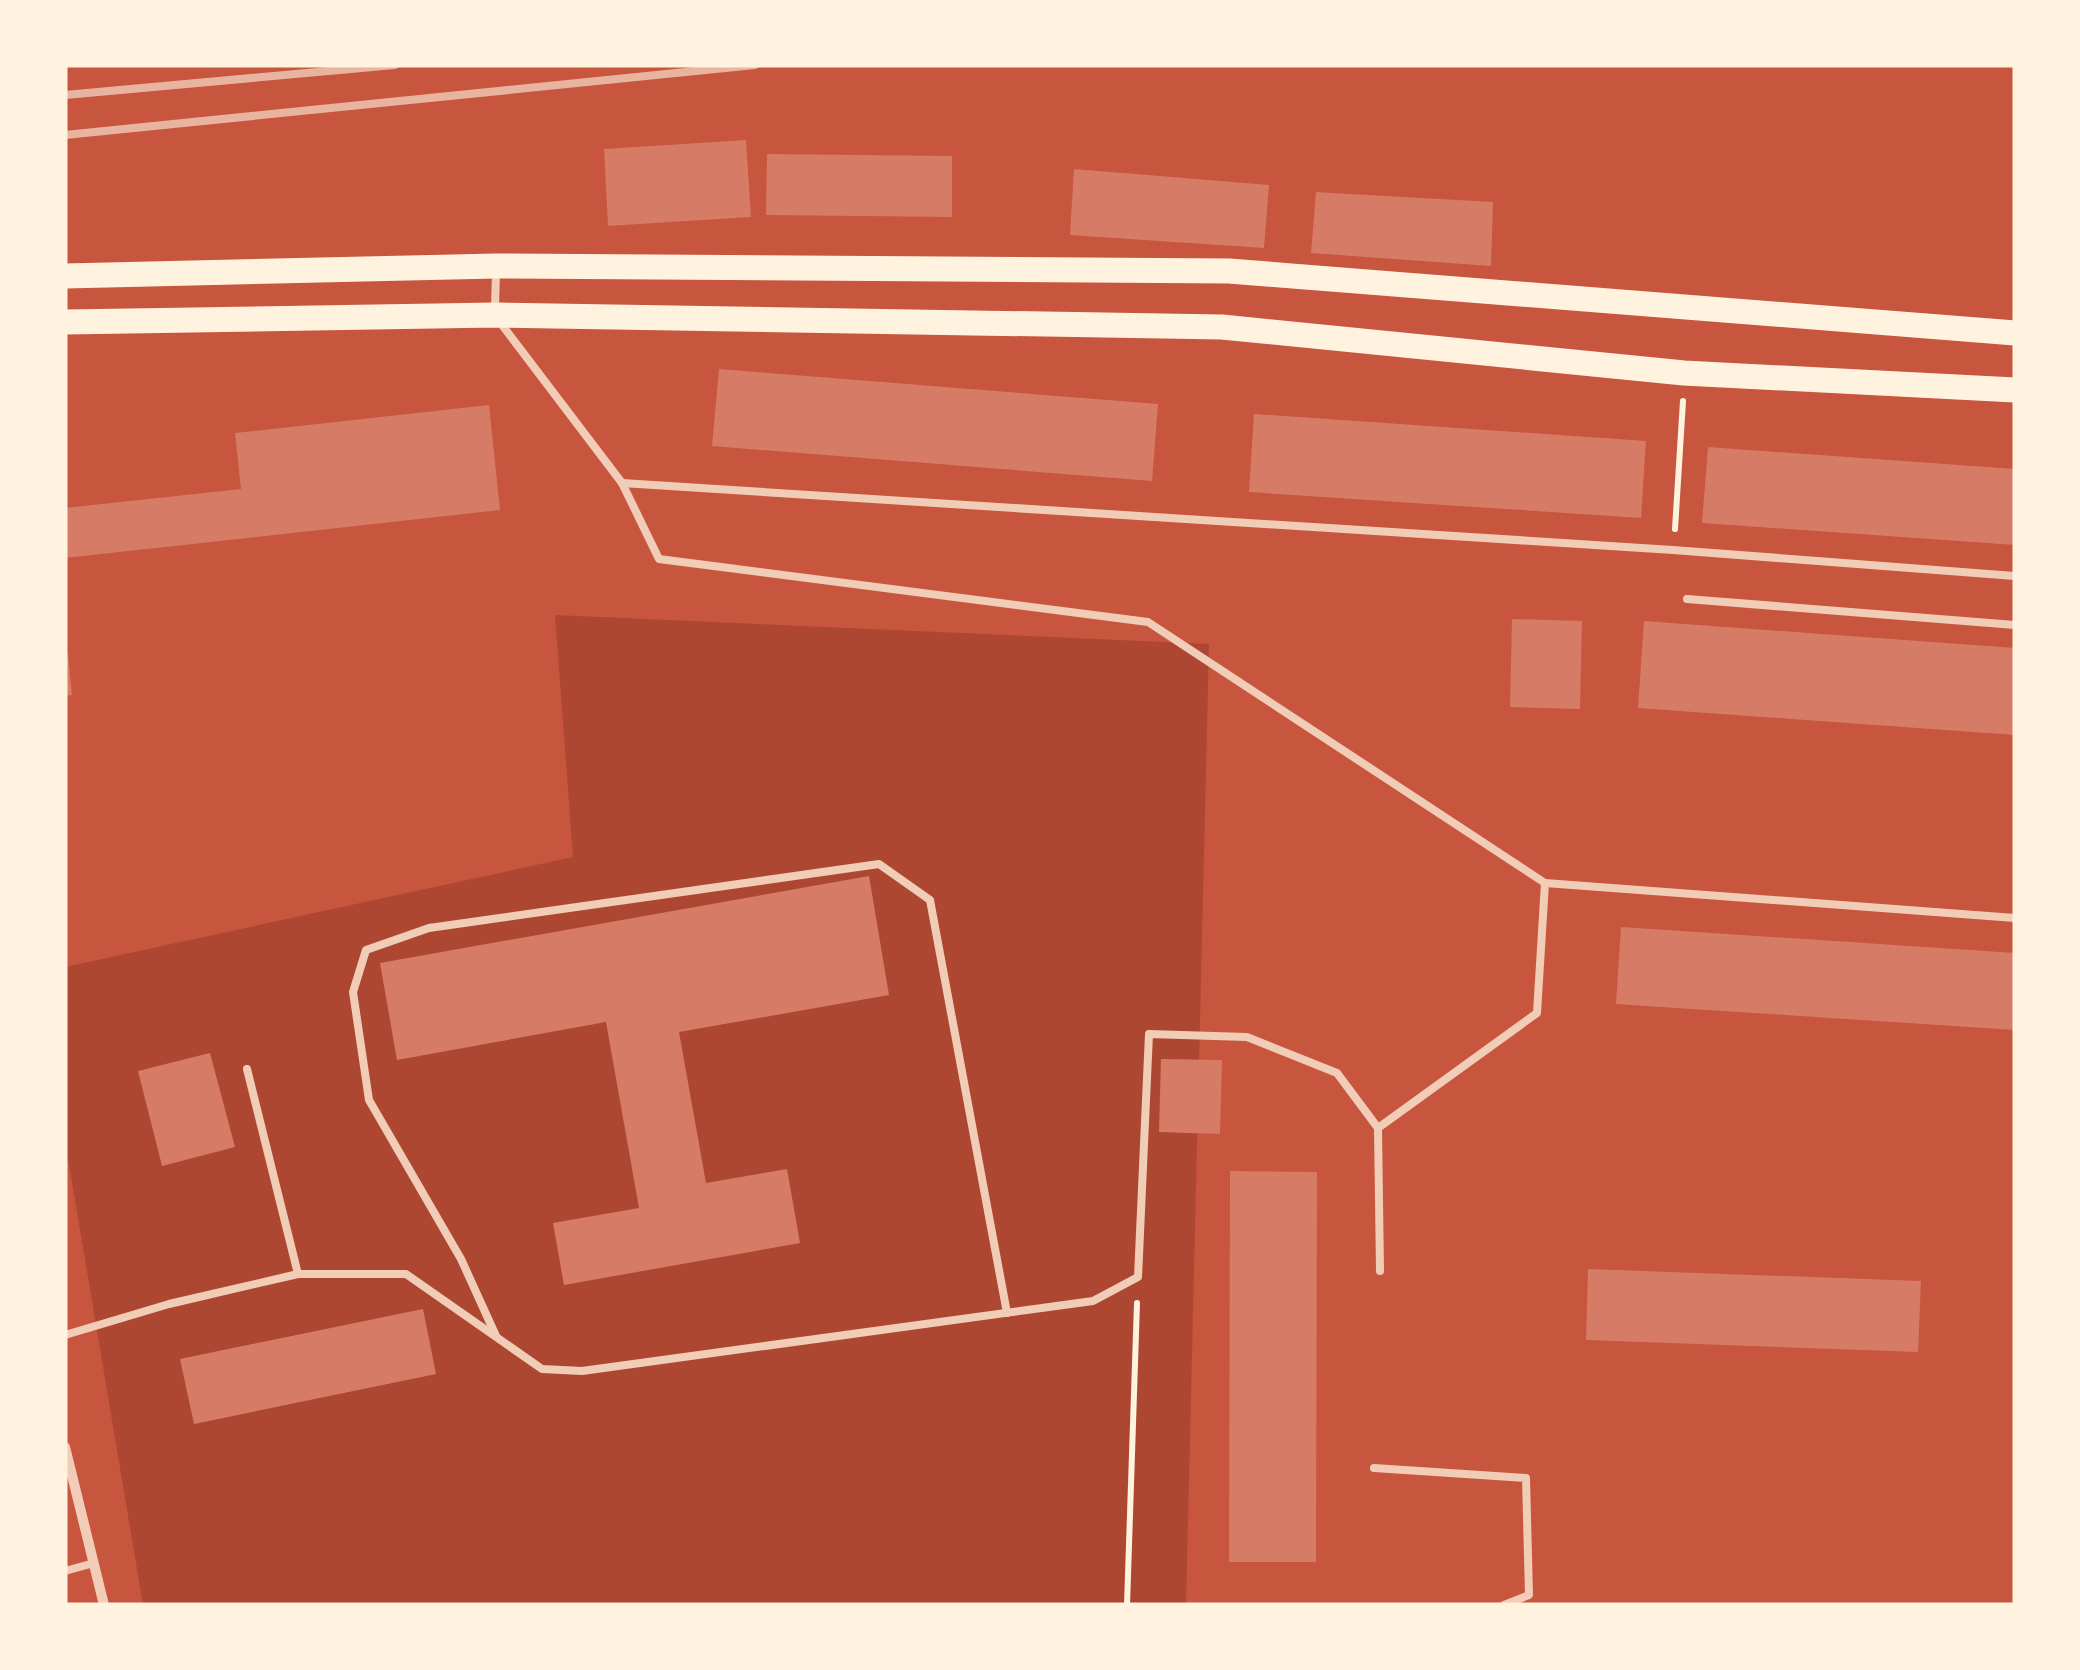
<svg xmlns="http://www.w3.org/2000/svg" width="2080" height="1670" font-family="'Exo 2',sans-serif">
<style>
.green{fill:#ae4732}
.building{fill:#d67c66}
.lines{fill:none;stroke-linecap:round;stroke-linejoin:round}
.path{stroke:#fff3e0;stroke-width:6}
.service{stroke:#f1ccb7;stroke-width:8}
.minor{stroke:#f1ccb7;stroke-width:10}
.primary{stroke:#fff3e0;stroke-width:25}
.rail{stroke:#e9b49f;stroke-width:8}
</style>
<rect width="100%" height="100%" fill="#c8553d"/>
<path class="green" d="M555,615L1209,644L1186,1605H143L65,1140V967L573,857Z"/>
<g class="building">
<path d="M746,140L751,217L608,226L604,149Z"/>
<path d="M767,154L952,156V217L766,215Z"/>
<path d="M1074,169L1269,185L1264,248L1070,235Z"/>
<path d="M1316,192L1493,202L1491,266L1311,253Z"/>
<path d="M719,369L1158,404L1152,481L712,446Z"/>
<path d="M489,405L500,510L65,558V508L241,489L235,433Z"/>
<path d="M1254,414L1646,441L1641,518L1249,492Z"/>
<path d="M1708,447L2015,469V545L1702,523Z"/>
<path d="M1512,619L1582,621L1580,709L1510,707Z"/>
<path d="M1644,621L2015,648V735L1638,708Z"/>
<path d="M65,654H68L72,695L65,696Z"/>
<path d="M869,876L889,995L679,1032L706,1183L787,1169L800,1243L564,1285L553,1223L639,1208L606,1022L397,1060L380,963Z"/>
<path d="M1621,927L2015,953V1030L1616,1004Z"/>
<path d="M210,1053L235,1147L162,1166L138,1071Z"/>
<path d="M1161,1059L1222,1060L1220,1134L1159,1132Z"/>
<path d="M1230,1171L1317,1172L1316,1562H1229Z"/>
<path d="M1588,1269L1921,1281L1918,1352L1586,1340Z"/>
<path d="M423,1309L436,1374L194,1424L180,1359Z"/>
</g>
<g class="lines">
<g class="path">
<path d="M1675,529L1683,401"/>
<path d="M1127,1605L1137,1303"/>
</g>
<g class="service">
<path d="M495,308L496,272"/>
<path d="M499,321L622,483L659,559L1148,622L1545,883L1537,1013L1378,1128L1380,1271"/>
<path d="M622,483L1673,550L2015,576"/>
<path d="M1687,599L2015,625"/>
<path d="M1545,883L2015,918"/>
<path d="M247,1069L298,1274"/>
<path d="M65,1335L169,1304L298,1274H406L542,1369L582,1371L1093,1301L1138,1277L1149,1034L1247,1037L1337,1073L1378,1128"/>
<path d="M496,1336L461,1259L369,1100L353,992L366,950L429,928L879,864L930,900L1007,1313"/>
<path d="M1374,1468L1526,1478L1529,1595L1504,1605"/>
<path d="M65,1571L94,1563"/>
</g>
<path class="minor" d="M65,1447L104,1605"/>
<g class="primary">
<path d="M65,276L496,266L1229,271L2015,333"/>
<path d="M65,322L495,315L1222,327L1684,373L2015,390"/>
</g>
<g class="rail">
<path d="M65,95L395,65"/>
<path d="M65,135L755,65"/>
</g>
</g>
<rect width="2080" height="1670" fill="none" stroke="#fff3e0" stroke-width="135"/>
</svg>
